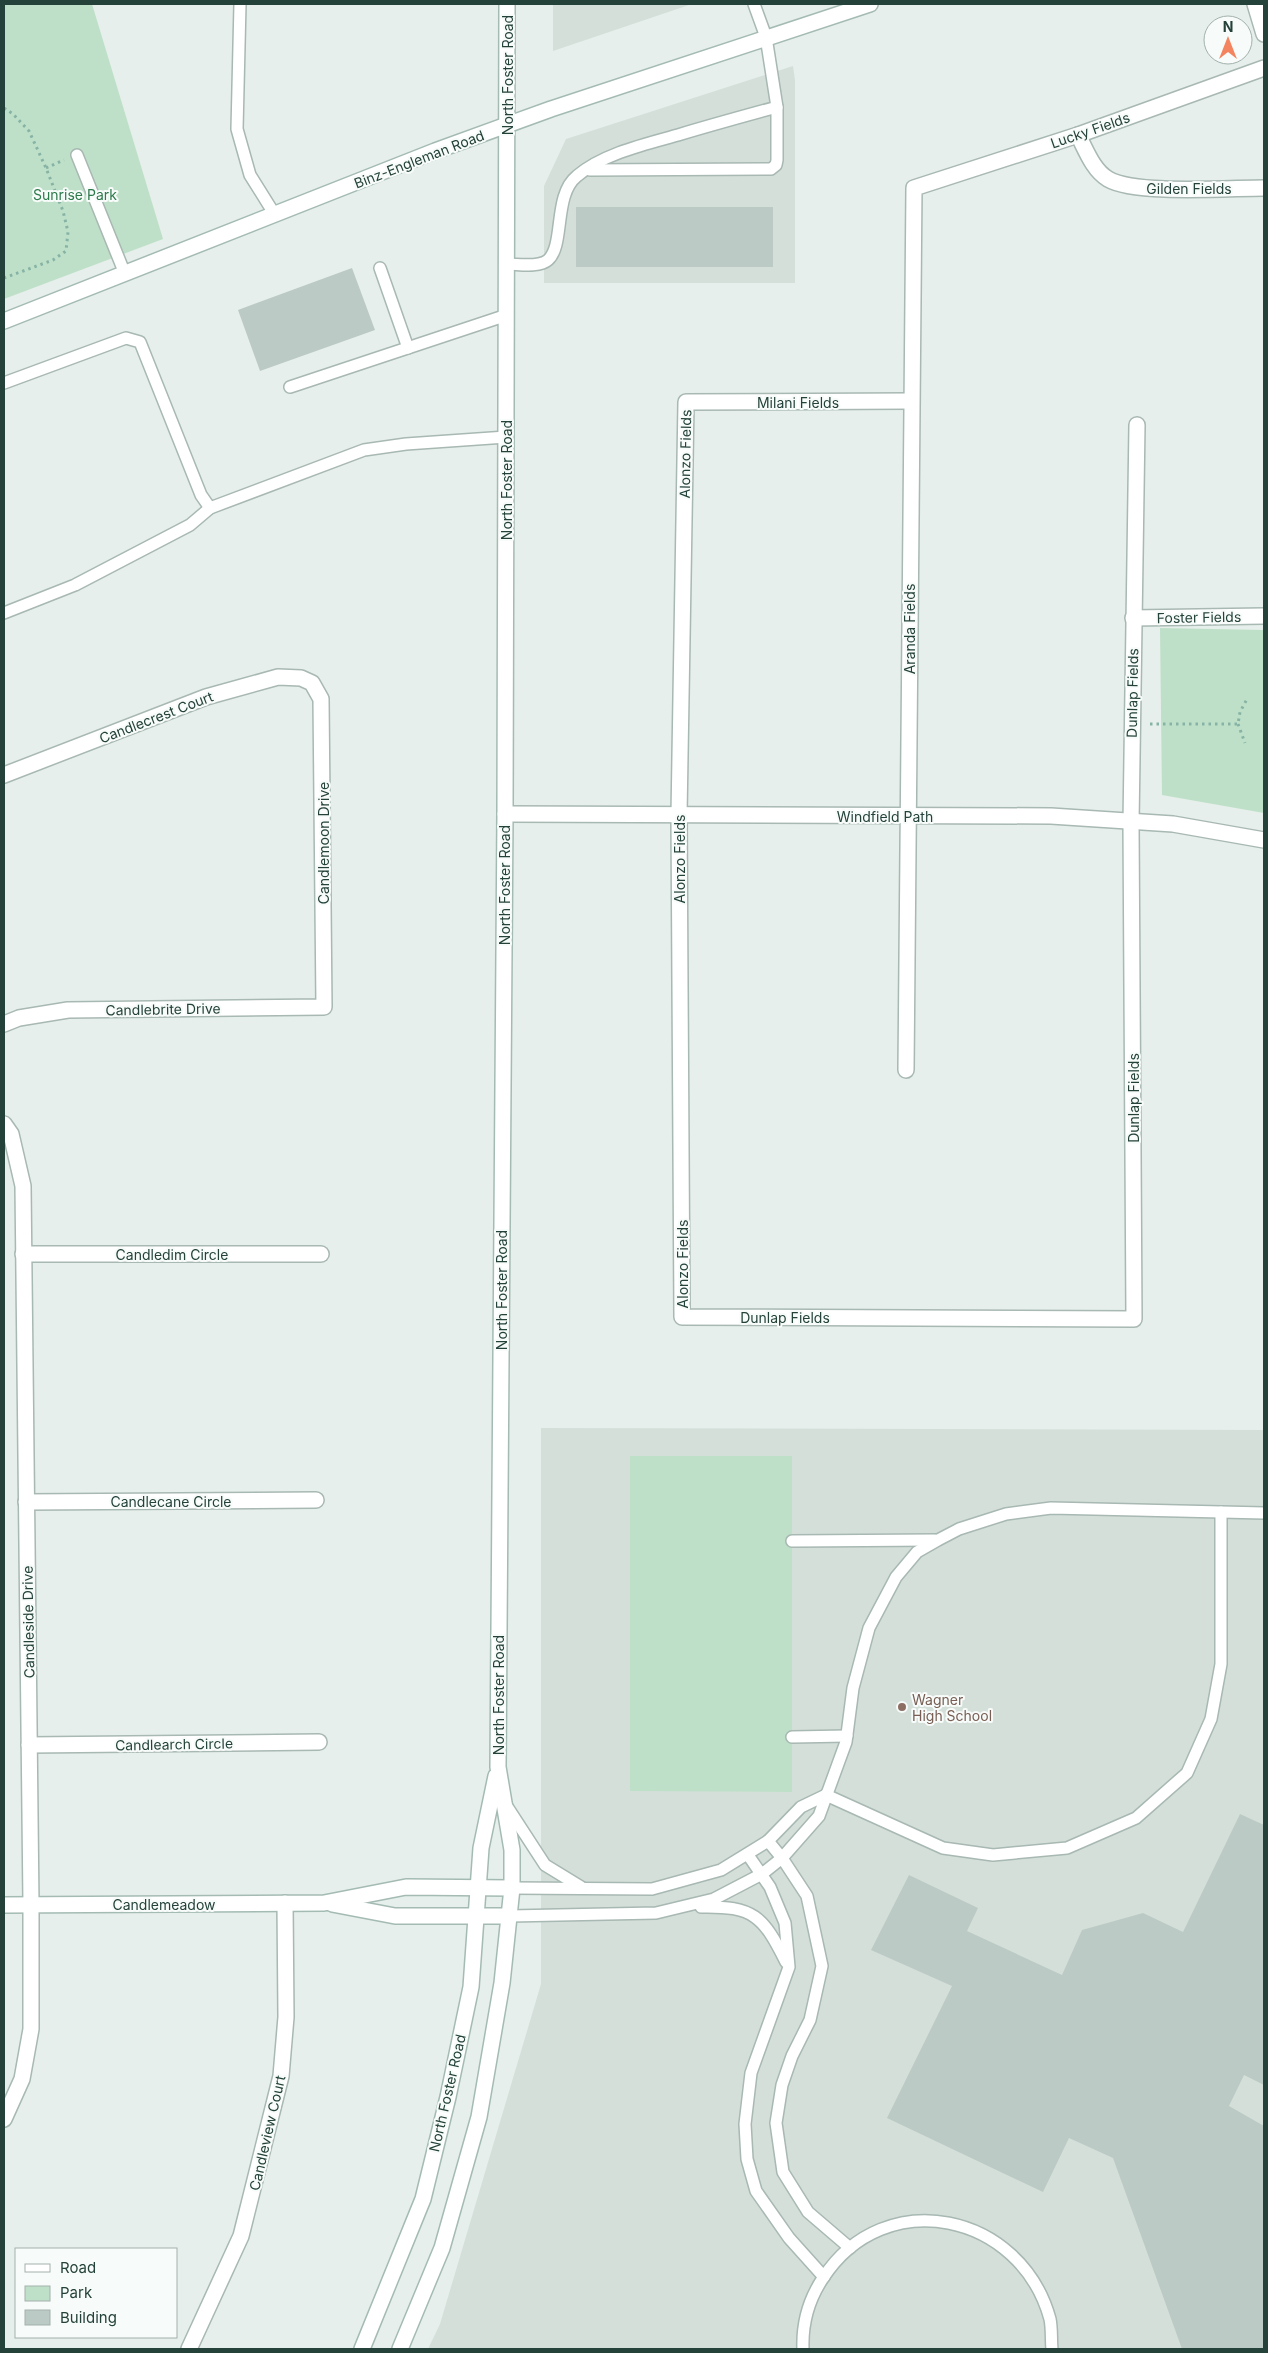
<svg xmlns="http://www.w3.org/2000/svg" width="1268" height="2353" font-family="Inter,sans-serif">
<style>
.built{fill:#d4dfda}
.green{fill:#bfe0c8}
.building{fill:#bbcac4}
.lines{fill:none;stroke-linecap:round;stroke-linejoin:round}
.lane-casing{stroke:#a8b8b2;stroke-width:14}
.street-casing{stroke:#a8b8b2;stroke-width:18}
.secondary-casing{stroke:#a4bbb3;stroke-width:18}
.path{stroke:#86b3a5;stroke-width:3;stroke-dasharray:2.5 4;stroke-linecap:butt}
.lane{stroke:#fff;stroke-width:11}
.street{stroke:#fff;stroke-width:15}
.secondary{stroke:#fff;stroke-width:15}
.education-dot{fill:#8d6e63;stroke:#f7fbf9;stroke-width:2}
.labels{text-anchor:middle;dominant-baseline:central;stroke-width:4;stroke-linejoin:round;paint-order:stroke}
.street-label{font-size:14px;fill:#24423a;stroke:#f7fbf9}
.park-label{font-size:14px;fill:#2d7a4b;stroke:#f7fbf9}
.education-label{font-size:14px;fill:#785e54;stroke:#f7fbf9;text-anchor:start}
</style>
<rect width="100%" height="100%" fill="#e6efeb"/>
<g class="built">
<path d="M553,4H692L553,51Z"/>
<path d="M793,66L795,80V283H544V186L566,139Z"/>
<path d="M541,1428L1264,1430V2349H428L440,2324L541,1984Z"/>
</g>
<g class="green">
<path d="M4,4H92L163,239L4,299Z"/>
<path d="M1160,628L1264,630V813L1162,795Z"/>
<path d="M630,1456H792V1792L630,1791Z"/>
</g>
<g class="building">
<rect x="576" y="207" width="197" height="60"/>
<path d="M352,268L375,330L260,371L238,310Z"/>
<path d="M1240,1814L1264,1825V2085L1244,2075L1229,2106L1264,2126V2349H1182L1113,2158L1069,2138L1043,2192L887,2118L952,1986L871,1950L909,1875L978,1908L967,1931L1062,1975L1082,1930L1143,1913L1183,1932Z"/>
</g>
<g class="lines">
<defs>
<g id="lane">
<path d="M240,4L237,129L250,175L275,215"/>
<path d="M77,155L125,274"/>
<path d="M590,170L771,169L776,165L777,160V107"/>
<path d="M507,264C518,264 539,268 548,260C565,245 553,195 577,176C602,154 646,144 678,135C711,125 744,116 777,107L766,37L754,4"/>
<path d="M380,268L408,348"/>
<path d="M4,383L126,338L140,342L201,495L210,508"/>
<path d="M290,387L507,315"/>
<path d="M4,613L75,585L190,525L210,508L364,450L406,444L506,437"/>
<path d="M792,1541L935,1540"/>
<path d="M792,1737L847,1736"/>
<path d="M826,1795L943,1848L993,1855L1067,1848L1136,1818L1187,1773L1211,1719L1221,1664V1512"/>
<path d="M506,1805L545,1865L581,1887"/>
<path d="M768,1841L782,1858L807,1896L822,1966L810,2020L792,2056L782,2085L776,2123L783,2172L808,2212L850,2248"/>
<path d="M748,1855L770,1887L785,1923L789,1967L751,2073L745,2124L747,2159L756,2191L789,2238L824,2277"/>
<path d="M512,1888L652,1889L721,1870L768,1841L801,1807L826,1795"/>
<path d="M701,1907C754,1906 763,1916 786,1962"/>
<path d="M510,1916L656,1913L714,1899L762,1874L782,1858L819,1816L846,1742L853,1688L869,1628L896,1577L917,1552L938,1540L959,1529L1006,1514L1051,1508L1264,1513"/>
<path d="M803,2349C802,2323 809,2299 823,2278C885,2183 1021,2213 1050,2319C1052,2328 1051,2340 1052,2349"/>
</g>
<g id="street">
<path d="M1255,4L1264,34"/>
<path d="M1078,135C1086,150 1093,170 1108,179C1135,195 1229,188 1264,188"/>
<path d="M910,401L686,402L679,815L682,1317L1134,1319L1131,823L1137,425"/>
<path d="M1133,618L1264,616"/>
<path d="M4,775L206,697L278,677L301,678L312,683L321,699L324,1007L68,1010L19,1018L4,1024"/>
<path d="M505,814L1051,816L1173,824L1264,840"/>
<path d="M906,1070L914,188L1078,135L1264,68"/>
<path d="M4,1124L11,1134L23,1186L31,1904V2029L22,2079L4,2119"/>
<path d="M23,1254H321"/>
<path d="M26,1502L316,1500"/>
<path d="M29,1745L319,1742"/>
<path d="M189,2349L241,2236L281,2076L286,2017L285,1903"/>
</g>
<g id="secondary">
<path d="M4,321L435,151L551,109L870,4"/>
<path d="M332,1904L395,1916H510"/>
<path d="M4,1905L324,1903L406,1887L512,1888"/>
<path d="M362,2349L423,2199L448,2097L471,1987L481,1848L496,1776"/>
<path d="M400,2349L442,2248L479,2117L502,1983L512,1888V1850L498,1767L505,814L507,4"/>
</g>
</defs>
<use href="#lane" class="lane-casing"/>
<use href="#street" class="street-casing"/>
<use href="#secondary" class="secondary-casing"/>
<g class="path">
<path d="M4,108L13,114L29,131L46,168L63,211L68,232L66,251L53,260L4,278"/>
<path d="M46,168L64,160"/>
<path d="M1150,724H1238L1240,712L1247,699"/>
<path d="M1238,724L1245,743"/>
</g>
<use href="#lane" class="lane"/>
<use href="#street" class="street"/>
<use href="#secondary" class="secondary"/>
</g>
<circle class="education-dot" cx="902" cy="1707" r="5"/>
<g class="labels">
<g class="street-label">
<text transform="translate(507 75) rotate(-90)">North Foster Road</text>
<text transform="translate(1090 130) rotate(-19)">Lucky Fields</text>
<text transform="translate(419 159) rotate(-21)">Binz-Engleman Road</text>
<text x="1189" y="188">Gilden Fields</text>
<text x="798" y="402">Milani Fields</text>
<text transform="translate(685 454) rotate(-89)">Alonzo Fields</text>
<text transform="translate(506 480) rotate(-90)">North Foster Road</text>
<text transform="translate(1199 617) rotate(-1)">Foster Fields</text>
<text transform="translate(909 629) rotate(-90)">Aranda Fields</text>
<text transform="translate(1132 693) rotate(-89)">Dunlap Fields</text>
<text transform="translate(156 717) rotate(-21)">Candlecrest Court</text>
<text x="885" y="816">Windfield Path</text>
<text transform="translate(323 843) rotate(-90)">Candlemoon Drive</text>
<text transform="translate(679 859) rotate(-90)">Alonzo Fields</text>
<text transform="translate(504 885) rotate(-90)">North Foster Road</text>
<text transform="translate(163 1009) rotate(-1)">Candlebrite Drive</text>
<text transform="translate(1133 1098) rotate(-90)">Dunlap Fields</text>
<text x="172" y="1254">Candledim Circle</text>
<text transform="translate(682 1264) rotate(-90)">Alonzo Fields</text>
<text transform="translate(501 1290) rotate(-90)">North Foster Road</text>
<text x="785" y="1317">Dunlap Fields</text>
<text x="171" y="1501">Candlecane Circle</text>
<text transform="translate(28 1622) rotate(-91)">Candleside Drive</text>
<text transform="translate(498 1695) rotate(-90)">North Foster Road</text>
<text transform="translate(174 1744) rotate(-1)">Candlearch Circle</text>
<text x="164" y="1904">Candlemeadow</text>
<text transform="translate(447 2093) rotate(-77)">North Foster Road</text>
<text transform="translate(267 2133) rotate(-77)">Candleview Court</text>
</g>
<g class="park-label">
<text x="75" y="194">Sunrise Park</text>
</g>
<g class="education-label">
<text x="912" y="1699">Wagner<tspan x="912" dy="16">High School</tspan></text>
</g>
</g>
<rect width="1268" height="2353" fill="none" stroke="#24423a" stroke-width="10"/>
<rect x="15" y="2248" width="162" height="90" fill="#f7fbf9" stroke="#a3b1ad"/>
<rect x="25" y="2264" width="25" height="8" fill="#ffffff" stroke="#a3b1ad"/>
<text x="60" y="2273" font-size="15" fill="#24423a">Road</text>
<rect x="25" y="2286" width="25" height="15" fill="#bfe0c8" stroke="#a3b1ad"/>
<text x="60" y="2298" font-size="15" fill="#24423a">Park</text>
<rect x="25" y="2310" width="25" height="15" fill="#bbcac4" stroke="#a3b1ad"/>
<text x="60" y="2323" font-size="15" fill="#24423a">Building</text>
<g transform="translate(1228 40)"><circle r="24" fill="#f7fbf9" stroke="#a3b1ad"/>
<path d="M0-4L9 19L0 12L-9 19Z" fill="#f4845f"/>
<text y="-8" font-size="14" font-weight="bold" text-anchor="middle" fill="#24423a">N</text>
</g>
</svg>
